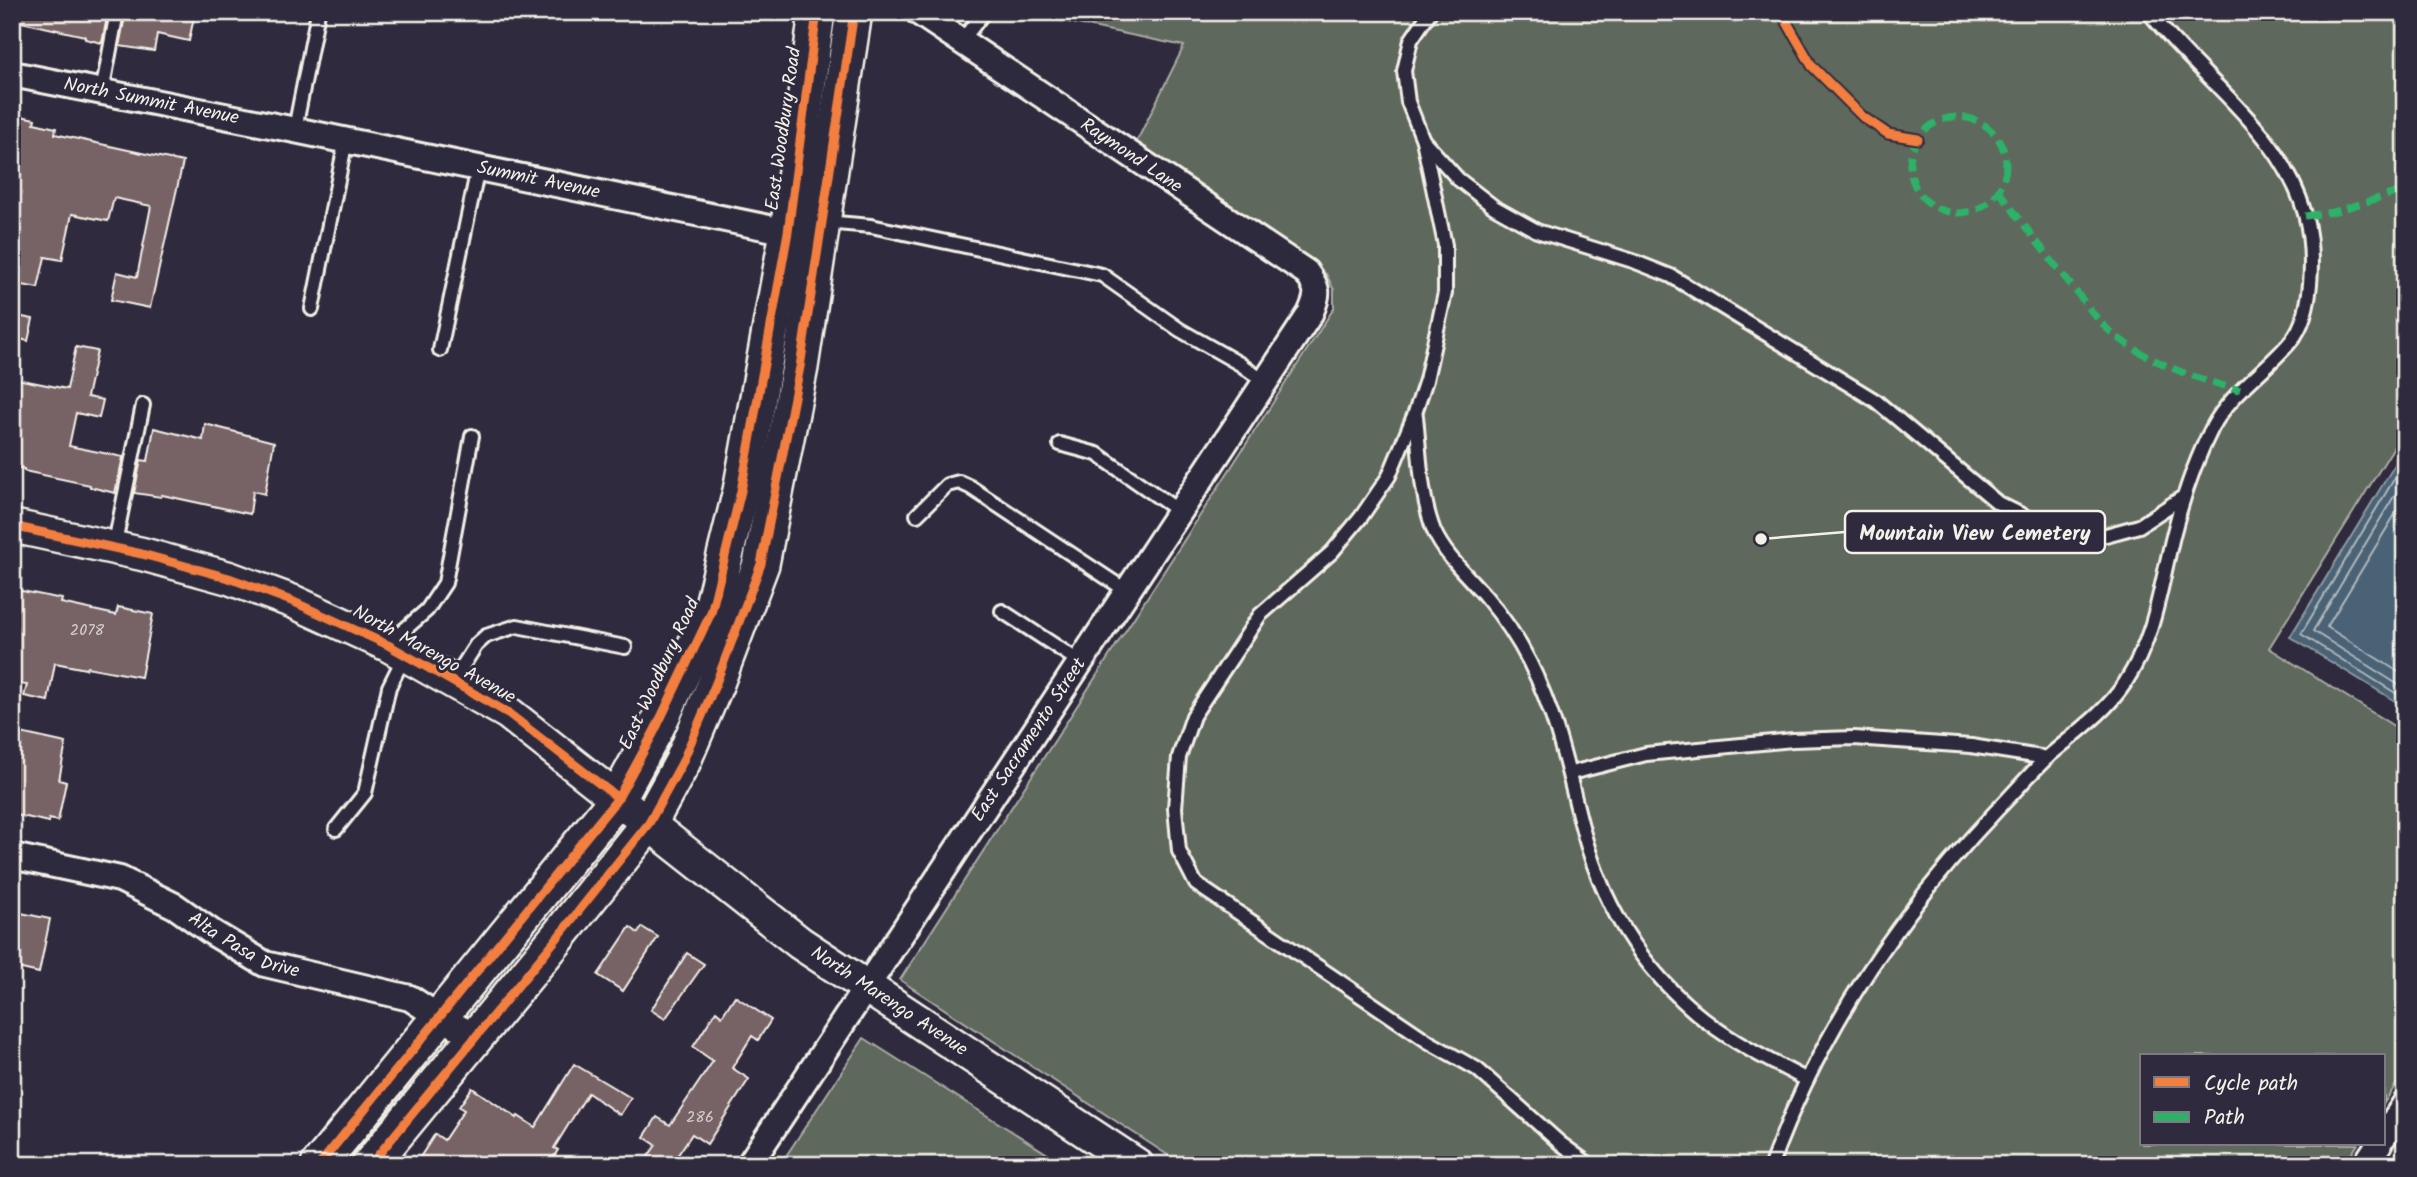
<svg xmlns="http://www.w3.org/2000/svg" width="2417" height="1177" font-family="Kalam,sans-serif">
<style>
.green{fill:#5e685c;stroke:#a9aca2;stroke-width:2}
.water{fill:#4a6274;stroke:#8e9ba2;stroke-width:2}
.lines{fill:none;stroke-linecap:round;stroke-linejoin:round}
.shore{stroke:#b0b8ba;stroke-width:2}
.building{fill:#776265;stroke:#f4f1e8;stroke-width:2}
.service-casing{stroke:#f4f1e8;stroke-width:18}
.minor-casing{stroke:#f4f1e8;stroke-width:30}
.tertiary-casing{stroke:#f4f1e8;stroke-width:37}
.secondary-casing{stroke:#f4f1e8;stroke-width:40}
.service{stroke:#2f2a3d;stroke-width:12}
.minor{stroke:#2f2a3d;stroke-width:24}
.tertiary{stroke:#2f2a3d;stroke-width:32}
.secondary{stroke:#2f2a3d;stroke-width:35}
.quiet{stroke:#2db169;stroke-width:7;stroke-dasharray:14 7;stroke-linecap:butt}
.cycleway-casing{stroke:#2f2a3d;stroke-width:13}
.cycleway{stroke:#f27e40;stroke-width:9}
.labels{text-anchor:middle;dominant-baseline:central;stroke-width:6;stroke-linejoin:round;paint-order:stroke}
.number-label{font-size:16px;fill:#d5cdc7}
.street-label{font-size:19px;fill:#f4f1e8;stroke:#2f2a3d}
.leader{fill:none;stroke:#f4f1e8;stroke-width:2.5}
.callout-dot{fill:#f4f1e8;stroke:#2f2a3d;stroke-width:2.5}
.callout{fill:#2f2a3d;stroke:#f4f1e8;stroke-width:2.5}
.callout-label{font-size:21px;text-anchor:middle;font-weight:bold;fill:#f4f1e8}
</style>
<rect width="100%" height="100%" fill="#2f2a3d"/>
<filter id="ink" filterUnits="userSpaceOnUse"><feTurbulence type="fractalNoise" baseFrequency=".0143" numOctaves="2"/><feDisplacementMap in="SourceGraphic" scale="14" xChannelSelector="R" yChannelSelector="G"/><feConvolveMatrix kernelMatrix="1 2 1 2 8 2 1 2 1" color-interpolation-filters="sRGB"/></filter>
<g filter="url(#ink)">
<g class="green">
<path d="M1059,12H2405V429L2269,648L2405,733V1071L2384,1103V1056H2142V1144H2358L2344,1165H1183L900,980L1334,308V290L1326,274L1132,151L1184,46L1058,20Z"/>
<path d="M864,1038L1065,1165H780Z"/>
</g>
<path class="water" d="M2405,448V707L2290,637Z"/>
<g class="lines">
<g class="shore">
<path d="M2405,461L2301,634L2405,699"/>
<path d="M2405,478L2313,631L2405,689"/>
<path d="M2405,498L2327,627L2405,676"/>
</g>
</g>
<g class="building">
<path d="M12,12H108L102,43L85,39V36L12,20Z"/>
<path d="M126,12H195L189,41L157,34L154,51L119,46Z"/>
<path d="M16,115L35,119L34,123L56,128L55,134L183,162L150,308L111,300L117,272L137,277L151,206L114,198L108,221L72,214L62,260L45,257L38,288L12,283V163L17,138L12,137V134Z"/>
<path d="M12,315L33,319L28,341L12,337Z"/>
<path d="M76,347L97,351L87,397L103,400L99,418L76,413L69,446L123,457L115,493L90,487V485L24,471V469L12,466V378L67,389Z"/>
<path d="M205,424L274,442L265,494L253,491L250,514L162,495L161,497L134,493L141,460L148,461L154,428L203,440Z"/>
<path d="M12,589L62,599L61,603L116,615L118,607L153,614L141,677L87,667L86,669L55,663L48,701L24,696L27,685L12,683Z"/>
<path d="M16,732L66,743L59,780L66,782L58,821L49,819V822L12,814V748Z"/>
<path d="M21,913L50,919L39,973L13,967L15,956L12,955V922L19,923Z"/>
<path d="M630,927L638,933L642,927L658,937L623,991L598,975Z"/>
<path d="M687,953L704,964L665,1019L651,1010Z"/>
<path d="M735,996L771,1020L758,1040L752,1036L732,1068L749,1079L707,1144L692,1134L671,1165H642L656,1145L644,1137L657,1117L670,1125L713,1061L693,1047L716,1011L722,1016Z"/>
<path d="M574,1064L631,1098L620,1115L588,1093L554,1148L558,1150L549,1165H415L435,1134L444,1140L464,1110L459,1107L472,1088L517,1118L518,1116L535,1127Z"/>
</g>
<g class="lines">
<defs>
<g id="service">
<path d="M1430,12L1411,40L1404,71L1408,102L1423,140L1445,245V293L1426,380L1415,413L1389,476L1361,517L1332,552L1260,615L1193,716L1179,757L1175,808L1179,851L1196,884L1429,1042L1477,1069L1560,1143L1590,1165"/>
<path d="M961,42L984,12"/>
<path d="M102,92L117,12"/>
<path d="M295,129L318,12"/>
<path d="M1423,140L1458,179L1494,207L1537,231L1633,261L1671,276L1876,401L1998,503L2036,522L2071,533L2106,535L2139,526L2183,497"/>
<path d="M825,222L871,226L1102,275L1180,330L1240,364L1265,382"/>
<path d="M312,309L346,140"/>
<path d="M440,350L478,168"/>
<path d="M1416,416C1420,455 1420,495 1434,531C1445,556 1469,577 1486,597C1504,618 1518,639 1530,663C1556,715 1566,763 1580,819C1600,901 1639,968 1706,1021C1737,1045 1773,1062 1807,1080"/>
<path d="M1060,444L1097,454L1180,512"/>
<path d="M917,515L947,485L959,482L970,487L1127,591"/>
<path d="M114,548L143,405"/>
<path d="M1002,611L1080,662"/>
<path d="M388,644L427,610L445,583L472,436"/>
<path d="M453,681L476,645L486,636L517,626L625,647"/>
<path d="M1571,773L1646,754L1793,740L1854,738L1971,746L2047,758"/>
<path d="M336,829L365,793L389,687L405,655"/>
<path d="M1771,1165C1820,1031 1899,913 1997,810C2015,792 2031,772 2050,755C2076,733 2106,712 2125,683C2156,635 2160,587 2174,532C2183,497 2195,461 2212,428C2231,392 2265,372 2291,341C2315,312 2314,248 2305,214C2281,129 2200,79 2149,12"/>
</g>
<g id="minor">
<path id="s1" d="M12,74L290,129L788,232"/>
<path id="s2" d="M12,856L120,879L175,906L213,933L265,964L410,998L439,1017L477,1037"/>
<path d="M2384,1136L2405,1104"/>
<path id="s3" d="M749,1165L1310,314C1319,294 1319,289 1306,272L918,12"/>
<path d="M2365,1165L2379,1144"/>
</g>
<g id="tertiary">
<path id="s4" d="M12,526L142,554L229,578L294,602L388,645L508,713L800,943L1137,1165"/>
</g>
<g id="secondary">
<path d="M319,1165L618,798L655,730L711,613L741,491L788,232L817,12"/>
<path d="M370,1165L558,937L649,823L682,763L716,683L761,564L800,367L854,12"/>
</g>
</defs>
<use href="#service" class="service-casing"/>
<use href="#minor" class="minor-casing"/>
<use href="#tertiary" class="tertiary-casing"/>
<use href="#secondary" class="secondary-casing"/>
<use href="#service" class="service"/>
<use href="#minor" class="minor"/>
<use href="#tertiary" class="tertiary"/>
<use href="#secondary" class="secondary"/>
<g class="quiet">
<circle cx="1958" cy="165" r="48"/>
<path d="M1999,191C2022,223 2046,254 2071,285C2086,304 2101,327 2121,340C2158,366 2197,379 2240,390"/>
<path d="M2305,216L2333,212L2405,190"/>
</g>
<defs>
<g id="cycleway">
<path d="M1781,12L1812,66L1863,117L1888,134L1918,139"/>
<path d="M12,526L142,554L229,578L294,602L388,645L508,713L618,798"/>
<path d="M319,1165L618,798L655,730L711,613L741,491L788,232L817,12"/>
<path d="M370,1165L558,937L649,823L682,763L716,683L761,564L800,367L854,12"/>
</g>
</defs>
<use href="#cycleway" class="cycleway-casing"/>
<use href="#cycleway" class="cycleway"/>
</g>
</g>
<g class="labels">
<g class="number-label">
<text x="87" y="630">2078</text>
<text x="700" y="1117">286</text>
</g>
<g class="street-label">
<text stroke="none"><textPath href="#s1" startOffset="142">North Summit Avenue</textPath></text>
<text transform="translate(784 129) rotate(-82)">East Woodbury Road</text>
<text transform="translate(1131 156) rotate(34)">Raymond Lane</text>
<text stroke="none"><textPath href="#s1" startOffset="537">Summit Avenue</textPath></text>
<text transform="translate(434 655) rotate(29)">North Marengo Avenue</text>
<text transform="translate(660 674) rotate(-65)">East Woodbury Road</text>
<text stroke="none"><textPath href="#s3" startOffset="509">East Sacramento Street</textPath></text>
<text stroke="none"><textPath href="#s2" startOffset="252">Alta Pasa Drive</textPath></text>
<text stroke="none"><textPath href="#s4" startOffset="1012">North Marengo Avenue</textPath></text>
</g>
</g>
<path class="leader" d="M1761 539L1845 532"/>
<circle class="callout-dot" cx="1761" cy="539" r="7"/>
<rect class="callout" x="1845" y="511" width="260" height="42" rx="7"/>
<g class="callout-label">
<text x="1975" y="540">Mountain View Cemetery</text>
</g>
<rect width="2417" height="1177" fill="none" stroke="#2f2a3d" stroke-width="42"/>
<rect x="21" y="21" width="2375" height="1135" fill="none" stroke="#f4f1e8" stroke-width="2.5" filter="url(#ink)"/>
<rect x="2140" y="1054" width="245" height="91" fill="#2f2a3d" stroke="#7e7a81" stroke-width="2"/>
<rect x="2154" y="1077" width="35" height="10" fill="#f27e40" stroke="#7e7a81" stroke-width="2"/>
<text x="2204" y="1090" font-size="21" fill="#f4f1e8">Cycle path</text>
<rect x="2154" y="1112" width="35" height="10" fill="#2db169" stroke="#7e7a81" stroke-width="2"/>
<text x="2204" y="1124" font-size="21" fill="#f4f1e8">Path</text>
</svg>
